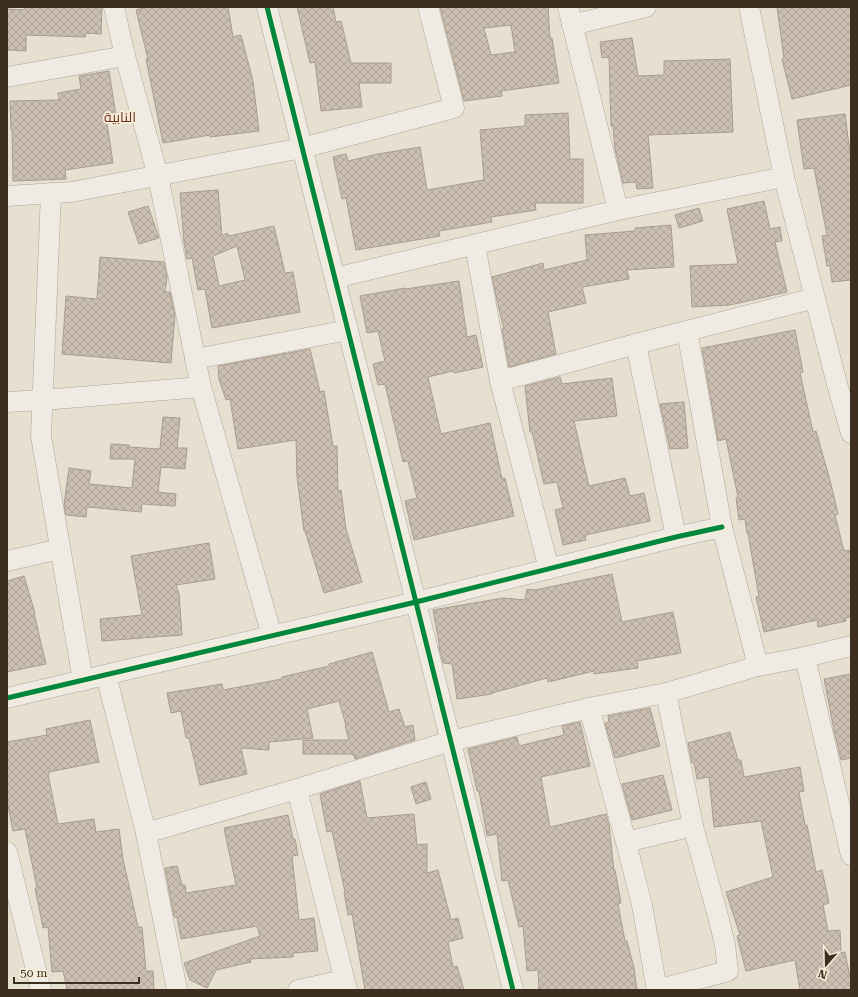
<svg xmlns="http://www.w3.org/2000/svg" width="858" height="997" font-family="'Roboto Serif',Cairo,serif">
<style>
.building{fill:url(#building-cross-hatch);stroke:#a89c90;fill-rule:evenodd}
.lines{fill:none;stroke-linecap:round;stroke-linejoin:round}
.street-casing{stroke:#ada599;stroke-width:21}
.street{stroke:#efebe3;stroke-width:20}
.cycleway-casing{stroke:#f7eed8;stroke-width:8}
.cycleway{stroke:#00873e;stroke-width:5}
.labels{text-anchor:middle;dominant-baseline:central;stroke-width:3.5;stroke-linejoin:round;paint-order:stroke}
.neighbourhood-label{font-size:14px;fill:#6b2e1e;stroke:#f7eed8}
</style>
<defs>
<pattern id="building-cross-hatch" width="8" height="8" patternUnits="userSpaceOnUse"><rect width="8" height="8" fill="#cbbfb2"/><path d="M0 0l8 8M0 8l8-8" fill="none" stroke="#afa499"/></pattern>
</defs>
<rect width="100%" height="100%" fill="#e7e0d1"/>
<g class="building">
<path d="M25,7H102L101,34L86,33L85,37L26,35V51L7,50V9L25,10Z"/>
<path d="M147,7H228L233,37L241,35L253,81L259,131L210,137V135L163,143L146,59H148L136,10Z"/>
<path d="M297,7H333L336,22L341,21L351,63H391V83H359L362,107L321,111L315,62L310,63Z"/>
<path d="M440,7H548L550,39L552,38L559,83L501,91L502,96L464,101ZM511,25L515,52L491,55L484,28Z"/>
<path d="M777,7H851V85L792,99L782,59L784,58Z"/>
<path d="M632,38L638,76L664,75V61L730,59L733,132L648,135L653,188L637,189L636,182L623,183L615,149L613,126H611L609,57L602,58L600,42Z"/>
<path d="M109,71L116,116L106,117L113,163L65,170L66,179L13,181L12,130H11L10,101L59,100L58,93L81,89L79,76Z"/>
<path d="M568,113L570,159H583V203H535L536,210L491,217L492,222L439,231L440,236L356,250L346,198L342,199L333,157L346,154L348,161L378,154L420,147L427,190L484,180L480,130L525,126V115Z"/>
<path d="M845,114L851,161V280L832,282L830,266H827L822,236L827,235L814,168L804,169L797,120Z"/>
<path d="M218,190L222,236L227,233L229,236L274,226L285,273L293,272L300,312L212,328L205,289L198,290L192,258L187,259L184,243L180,193ZM237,246L245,280L219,286L213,256Z"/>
<path d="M764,201L770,229L780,227L782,241L775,242L787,292L730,305L692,307L690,266L738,264L727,209Z"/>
<path d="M148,206L159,238L139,244L128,212Z"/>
<path d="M699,208L703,221L679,228L675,215Z"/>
<path d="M671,225L674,267L627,270L629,279L582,287L586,303L548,312L556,354L509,367L502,329H504L498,305L492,277L543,263L544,270L587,260L585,235L635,231V228Z"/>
<path d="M100,257L164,262L167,277L165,292H170L175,315L171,363L62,354L66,296L97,299Z"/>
<path d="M459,281L467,337L476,335L483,367L454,373L453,371L428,377L441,434L490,423L502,479L505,478L514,516L414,540L405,501L417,498L408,461L403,462L385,384L378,385L373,364L385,361L378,331L367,333L360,296L405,288L406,289Z"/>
<path d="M795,330L803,372L800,373L813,432L816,431L831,484L838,514L835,515L844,551L849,550L851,557V617L845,618L846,621L818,627L817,620L764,632L756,597H759L748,533H747L745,519L739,520L736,498L738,497L726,439L718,441L702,348Z"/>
<path d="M310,349L320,392L324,391L333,446H337L338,491L341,490L346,529L362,582L324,593L305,531H304L297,477L296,440L238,449L230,399L226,400L219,379L218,366Z"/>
<path d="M560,377L562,384L612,378L617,416L574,421L589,486L625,478L630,496L644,493L650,521L585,535L586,540L563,545L555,510L563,508L557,482L544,484L532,432H530L525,386Z"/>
<path d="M684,402L688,448L670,449L660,404Z"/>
<path d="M163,417L180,418L177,448H187L185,469L161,467L158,492L176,494L175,506L142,504L141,512L87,507L86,517L66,515L64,505L69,468L91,471L89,484L132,488L135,459H110L111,444L129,445V447L160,449Z"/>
<path d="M209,543L215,579L176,585L179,594L182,635L102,641L100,619L142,615L131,556Z"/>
<path d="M612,574L622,622L673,612L681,653L637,661L638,668L594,674V671L548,682L547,678L492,693V694L457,699L452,664L443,663L439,648V643L433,610L503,598L525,600L527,589L535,590Z"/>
<path d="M24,576L35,613H34L46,664L7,672V581Z"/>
<path d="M372,652L389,712L399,709L405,727L413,725L415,740L355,759L353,754H303V740H349L345,726L346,725L339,701L307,709L313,738L269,742V750L241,748L247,774L200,785L189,738H186L181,711L171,713L167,693L222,684L223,690L282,679V677L329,666V664Z"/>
<path d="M851,674V758L841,760L834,730L824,679Z"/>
<path d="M650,708L660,746L615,758L605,723L609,722L608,716Z"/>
<path d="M90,720L99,762L49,772V774H48L58,824L94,819L96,832L119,829L123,859L138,927H142L146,971H153L154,990H67L63,971L52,972L48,927L43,928L35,888H37L25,829L13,831L7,800V742L47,735L46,729Z"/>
<path d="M580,722L590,766L541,777L550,827L606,814L609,825L614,871L615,870L621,903L618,904L625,941H627L634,968L637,990H539L538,970L527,971L523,926L519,927L508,880L502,881L497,834L487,836L479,791H477L468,749L517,737L519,746L564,735L562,726Z"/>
<path d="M730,732L738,760H741L744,777L800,767L804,791L799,792L805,825H807L816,872L822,870L829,903L823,905L828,931L840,930L841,953L845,952L850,977H851V990H800L795,960L746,971L737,936L740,935L726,892L773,877L761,821L714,827L709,777L697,779L694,763H692L688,743Z"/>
<path d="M663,775L672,810L632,820L622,784Z"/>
<path d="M360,781L367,818L414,814L417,845L427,844V873L438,870L451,920L458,918L463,938L448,942L453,967L457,966L464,990H365L352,914L348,915L344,892H345L332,831L327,832L320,794Z"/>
<path d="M426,782L431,799L416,804L411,787Z"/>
<path d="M288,815L293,839H295L298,855L292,856L299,920L314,918L318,951L293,953V957L250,959L251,962L216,970L207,988L190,980L184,963L260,936L257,926L181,939L177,917H174L165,868L177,866L182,885H185L186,893L236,885L224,828Z"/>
</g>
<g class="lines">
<defs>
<g id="street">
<path d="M114,7L125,56L158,176L201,387L272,636"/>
<path d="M267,7L513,990"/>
<path d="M568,7L618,210"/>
<path d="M749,7L784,177L837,384L851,433"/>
<path d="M572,25L646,7"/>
<path d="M7,77L125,56"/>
<path d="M51,193L41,436L83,681"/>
<path d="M7,196L72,192L302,148L454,108L428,7"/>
<path d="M475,245L500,381L549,569"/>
<path d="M335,278L618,210L784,177"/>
<path d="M687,331L722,527L758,666"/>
<path d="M636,344L676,537"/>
<path d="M195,359L348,330"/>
<path d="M500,381L636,344L815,298"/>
<path d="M7,402L43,400L201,387"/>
<path d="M7,561L60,549"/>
<path d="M805,657L851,855"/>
<path d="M106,675L146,833L177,990"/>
<path d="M7,698L416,602L676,537L722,527"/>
<path d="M589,708L626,842L642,905L657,990L728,971L725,945L719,920L693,826L666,693"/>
<path d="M297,789L347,990"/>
<path d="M146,833L297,789L451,741L589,708L666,693L758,666L805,657L851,646"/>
<path d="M626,842L693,826"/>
<path d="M7,852L41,990"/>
<path d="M298,990L344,980"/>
</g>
</defs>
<use href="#street" class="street-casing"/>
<use href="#street" class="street"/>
<defs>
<g id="cycleway">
<path d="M267,7L513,990"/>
<path d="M7,698L416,602L676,537L722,527"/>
</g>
</defs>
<use href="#cycleway" class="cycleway-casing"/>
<use href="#cycleway" class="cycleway"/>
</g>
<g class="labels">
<g class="neighbourhood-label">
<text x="120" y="117">النابية</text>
</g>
</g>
<rect width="858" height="997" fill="none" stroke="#3d2e20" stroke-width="16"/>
<g transform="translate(826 965) rotate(200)" stroke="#f7eed8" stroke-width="3" paint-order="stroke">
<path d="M0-3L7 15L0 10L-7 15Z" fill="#3d2e20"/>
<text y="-6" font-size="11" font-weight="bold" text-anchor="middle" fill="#3d2e20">N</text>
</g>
<path d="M14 977v6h125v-6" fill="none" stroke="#3d2e20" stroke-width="2"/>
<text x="20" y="977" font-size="12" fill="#3d2e20" stroke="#f7eed8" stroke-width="3" paint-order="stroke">50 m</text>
</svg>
